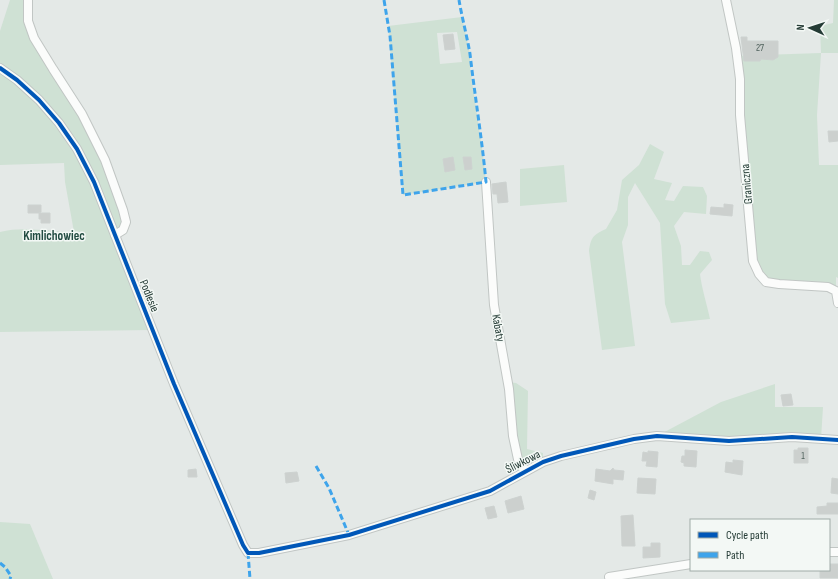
<svg xmlns="http://www.w3.org/2000/svg" width="838" height="579" font-family="'Sofia Sans Condensed',sans-serif">
<style>
.green{fill:#cfe1d4;fill-rule:evenodd}
.building{fill:#ccd0ce;stroke:#cdd2d0}
.lines{fill:none;stroke-linecap:round;stroke-linejoin:round}
.minor-casing{stroke:#c1c6c4;stroke-width:10}
.minor{stroke:#fbfcfb;stroke-width:8}
.quiet{stroke:#3ea4eb;stroke-width:3;stroke-dasharray:6 3;stroke-linecap:butt}
.cycleway-casing{stroke:#f3f8f5;stroke-width:6}
.cycleway{stroke:#0057b8;stroke-width:4}
.labels{text-anchor:middle;dominant-baseline:central;stroke-width:3;stroke-linejoin:round;paint-order:stroke}
.number-label{font-size:10px;fill:#4f615c}
.street-label{font-size:12px;fill:#243b35;stroke:#f3f8f5}
.neighbourhood-label{font-size:13px;font-weight:bold;fill:#214b41;stroke:#f3f8f5}
</style>
<rect width="100%" height="100%" fill="#e4e9e7"/>
<g class="green">
<path d="M10,0H28V21L82,114L126,222L115,235L152,330L0,332V232C24,226 50,232 74,232L65,182L64,163L0,165V31Z"/>
<path d="M834,0H838V53H821L817,115L819,165H838V278L836,277V291L766,282L753,261L737,56L821,53L820,26L833,23Z"/>
<path d="M462,17L470,54V68L483,155L486,182L403,195L388,26ZM457,32L462,62L440,64L437,33Z"/>
<path d="M650,144L664,152L654,179L672,183L665,200L674,201L683,186L703,187L707,196L706,214L684,212L674,226L681,246L682,265H690L700,251L709,252L712,260L700,274C702,290 707,304 710,319L671,323L665,304L660,223L635,183L628,197V225L622,242L635,346L602,350L589,251C591,237 593,235 606,229L617,210L622,180L639,165Z"/>
<path d="M564,165L567,202L520,206V169Z"/>
<path d="M508,382L516,383L528,391L527,449L543,453V462L526,471L519,464Z"/>
<path d="M775,384V407H823L821,439L729,441L657,436L721,402Z"/>
<path d="M0,522L30,524L53,579H0Z"/>
</g>
<g class="building">
<path d="M453,34L455,49L445,50L443,35Z"/>
<path d="M741,37H747V41H778V57L773,60L761,59L760,61H744Z"/>
<path d="M828,131H838V141L829,142Z"/>
<path d="M453,157L455,170L445,172L443,159Z"/>
<path d="M463,157H471L472,169L465,170Z"/>
<path d="M506,182L508,202L498,203L497,194H493L492,184Z"/>
<path d="M724,204L733,205L732,216L710,214L711,207L724,208Z"/>
<path d="M28,205H41V212L39,213H50V223H41V219H39V213H28Z"/>
<path d="M791,394L793,405L783,406L781,395Z"/>
<path d="M798,448H808V463H794V450H798Z"/>
<path d="M685,450L697,451L696,467L684,466V463L681,462L682,456H685Z"/>
<path d="M648,451L658,452L657,467L646,466L647,461H642L643,452L648,453Z"/>
<path d="M733,460L743,461L742,475L725,472L726,462L733,463Z"/>
<path d="M613,468L614,470L624,471L623,480L613,479V484L595,481L596,469L610,471Z"/>
<path d="M196,469L197,477H188V470Z"/>
<path d="M297,472L299,481L286,483L285,473Z"/>
<path d="M638,478L656,479L655,494L637,493Z"/>
<path d="M832,478L838,479V494L831,493Z"/>
<path d="M590,490L596,492L594,500L588,498Z"/>
<path d="M521,496L524,509L508,513L505,501Z"/>
<path d="M827,503H838V514H817V507L827,506Z"/>
<path d="M494,506L497,517L488,519L485,508Z"/>
<path d="M633,515L635,546H622L621,516Z"/>
<path d="M651,543H660V557L643,558V547H651Z"/>
<path d="M830,564H838V578H820V570H829V568H831Z"/>
</g>
<g class="lines">
<defs>
<g id="minor">
<path d="M28,0V21L34,38L53,69L82,114L105,160L123,210L126,222L123,230L115,235"/>
<path d="M726,0L736,48L740,79V115L753,261L759,274L766,282L779,284L828,287L836,291L838,303"/>
<path d="M0,68L17,80L39,100L59,123L77,149L94,182L174,384L243,545L248,553H259L349,535L490,491L543,462L561,456L634,439L657,436L729,441L792,437L838,440"/>
<path d="M486,182L494,305L509,389L513,436L519,464L526,471"/>
<path d="M829,552H838"/>
<path d="M609,577L691,564"/>
</g>
</defs>
<use href="#minor" class="minor-casing"/>
<use href="#minor" class="minor"/>
<g class="quiet">
<path d="M384,0L390,36L403,195L486,182C482,139 475,97 470,54C467,36 462,18 459,0"/>
<path d="M316,466L329,488L349,535"/>
<path d="M248,553L250,579"/>
<path d="M0,563L5,567L11,576L10,579"/>
</g>
<defs>
<path id="cycleway" d="M0,68L17,80L39,100L59,123L77,149L94,182L174,384L243,545L248,553H259L349,535L490,491L543,462L561,456L634,439L657,436L729,441L792,437L838,440"/>
</defs>
<use href="#cycleway" class="cycleway-casing"/>
<use href="#cycleway" class="cycleway"/>
</g>
<g class="labels">
<g class="number-label">
<text x="760" y="48">27</text>
<text x="803" y="456">1</text>
</g>
<g class="street-label">
<text transform="translate(747 184) rotate(-95)">Graniczna</text>
<text transform="translate(149 296) rotate(68)">Podlesie</text>
<text transform="translate(498 328) rotate(80)">Kabaty</text>
<text transform="translate(523 462) rotate(-27)">Śliwkowa</text>
</g>
<g class="neighbourhood-label">
<text x="54" y="236">Kimlichowiec</text>
</g>
</g>
<rect x="690" y="519" width="140" height="52" fill="#f3f8f5" stroke="#a0aca8"/>
<rect x="698" y="532" width="20" height="6" fill="#0057b8" stroke="#a0aca8"/>
<text x="726" y="539" font-size="12" fill="#243b35">Cycle path</text>
<rect x="698" y="552" width="20" height="6" fill="#3ea4eb" stroke="#a0aca8"/>
<text x="726" y="559" font-size="12" fill="#243b35">Path</text>
<g transform="translate(810 28) rotate(273)" stroke="#f3f8f5" stroke-width="3" paint-order="stroke">
<path d="M0-3L7 15L0 10L-7 15Z" fill="#243b35"/>
<text y="-6" font-size="11" font-weight="bold" text-anchor="middle" fill="#243b35">N</text>
</g>
</svg>
